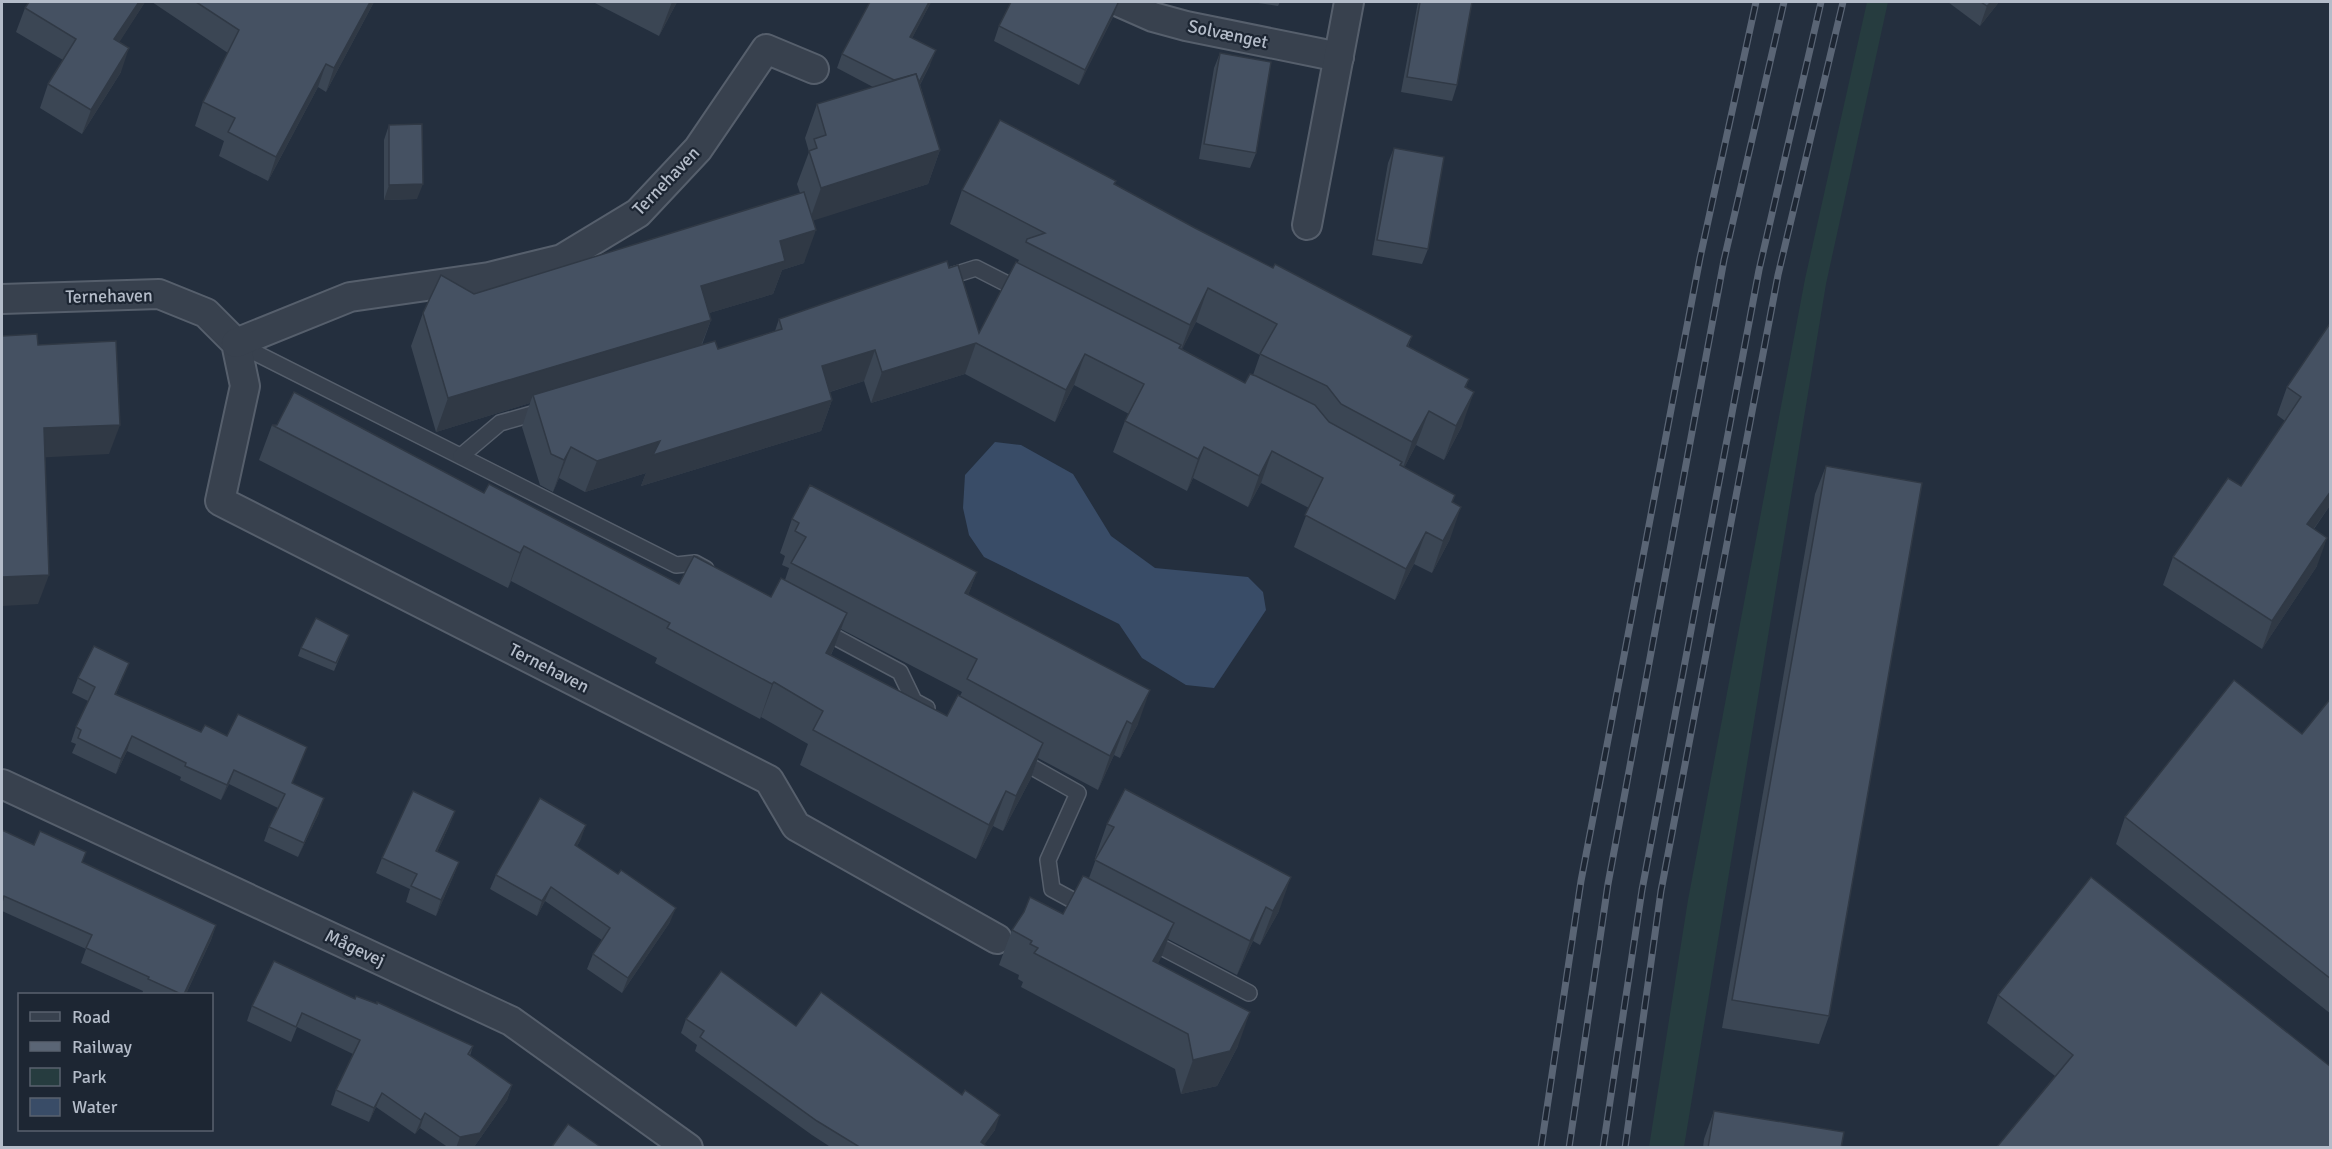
<svg xmlns="http://www.w3.org/2000/svg" width="2332" height="1149" font-family="Signika,sans-serif">
<style>
.green{fill:#263c3f}
.water{fill:#394c67}
.lines{fill:none;stroke-linecap:round;stroke-linejoin:round}
.lane-casing{stroke:#565f6c;stroke-width:18}
.street-casing{stroke:#565f6c;stroke-width:32}
.lane{stroke:#38414e;stroke-width:15}
.street{stroke:#38414e;stroke-width:28}
.rail-casing{stroke:#5a6575;stroke-width:7}
.rail{stroke:#1d2633;stroke-width:4.5;stroke-dasharray:14;stroke-linecap:butt}
.wall{fill:#3b4654;fill-rule:evenodd}
.shaded-wall{fill:#303945}
.building{fill:#455162;stroke:#303945;stroke-width:1.5}
.labels{text-anchor:middle;dominant-baseline:central;stroke-width:4.5;stroke-linejoin:round;paint-order:stroke}
.street-label{font-size:18px;fill:#b4bcc9;stroke:#1d2633}
</style>
<rect width="100%" height="100%" fill="#242f3e"/>
<path class="green" d="M1867,2H1888L1826,284L1684,1147H1649L1688,900L1805,279Z"/>
<path class="water" d="M995,442L1021,445L1073,474L1111,536L1155,568L1248,577L1263,592L1266,610L1214,688L1186,685L1142,658L1119,624L984,557L969,535L963,508L965,475Z"/>
<g class="lines">
<defs>
<g id="lane">
<path d="M941,279L976,268L1021,291"/>
<path d="M236,343L676,565L695,563L706,569"/>
<path d="M461,456L500,423L546,410"/>
<path d="M820,629L900,672L914,701L927,708"/>
<path d="M1016,758L1078,793L1048,860L1052,889L1087,908"/>
<path d="M1148,940L1249,993"/>
</g>
<g id="street">
<path d="M1119,2L1153,17L1186,26L1339,57"/>
<path d="M1307,225L1349,2"/>
<path d="M2,299L159,294L206,313L236,343L245,386L220,501L769,780L796,826L997,939"/>
<path d="M236,343L350,297L489,277L562,259L638,213L698,149L766,49L814,69"/>
<path d="M2,784L511,1021L688,1148"/>
</g>
</defs>
<use href="#lane" class="lane-casing"/>
<use href="#street" class="street-casing"/>
<use href="#lane" class="lane"/>
<use href="#street" class="street"/>
<defs>
<g id="rail">
<path d="M1541,1148L1581,881L1700,258L1756,2"/>
<path d="M1569,1148L1608,884L1724,260L1784,2"/>
<path d="M1603,1148L1642,890L1759,270L1821,2"/>
<path d="M1625,1148L1661,891L1778,275L1843,2"/>
</g>
</defs>
<use href="#rail" class="rail-casing"/>
<use href="#rail" class="rail"/>
</g>
<g class="wall">
<path d="M29,2H145L119,42L121,72L82,134L40,108L48,84L63,60L16,32L25,8Z"/>
<path d="M152,2H374L326,92L318,87L268,181L219,156L224,141L195,126L203,102L228,53Z"/>
<path d="M593,2H677L659,36Z"/>
<path d="M870,2H931L912,38L930,65L920,85L940,150L928,184L813,220L804,263L782,270L773,294L709,313L711,320L702,345L718,349L775,331L779,319L949,268L979,333L1019,260L950,224L962,190L1116,181L1114,185L1195,228L1273,268L1412,336L1408,347L1469,379L1466,387L1462,426L1444,460L1416,445L1404,468L1453,503L1450,539L1432,573L1414,564L1395,600L1294,547L1309,508L1261,483L1248,507L1193,478L1187,491L1113,452L1125,421L1129,414L1074,385L1055,422L965,374L871,403L864,381L830,392L832,400L821,431L641,486L646,473L585,492L559,478L553,492L540,485L522,427L530,403L436,432L411,346L423,313L474,294L800,193L797,184L809,152L805,138L817,104L873,87L837,68L842,54ZM1196,322L1260,355L1253,375L1245,383L1182,349Z"/>
<path d="M1251,2H1280L1278,6Z"/>
<path d="M1418,2H1472L1457,85L1452,101L1401,92Z"/>
<path d="M1948,2H1999L1980,26Z"/>
<path d="M1113,17L1079,85L994,41L999,26Z"/>
<path d="M1220,53L1256,153L1250,168L1199,159L1214,68Z"/>
<path d="M389,125L417,199L384,200V140Z"/>
<path d="M1394,148L1428,249L1422,264L1372,255L1388,163Z"/>
<path d="M2331,322V504L2314,529L2317,566L2262,649L2163,585L2173,557L2241,486L2285,421L2277,415L2287,387Z"/>
<path d="M272,425L484,493L679,584L771,597L785,580L789,568L782,565L785,556L780,553L792,519L977,572L968,595L1138,724L1120,758L1114,755L1098,790L1038,758L1031,778L1003,831L993,826L976,859L800,765L808,744L761,717L760,719L655,663L657,658L511,581L508,588L259,460ZM841,629L962,692L960,696L947,716L831,655L834,648Z"/>
<path d="M1826,466L1829,1016L1819,1044L1722,1028L1815,494Z"/>
<path d="M349,635L334,671L298,656L301,648Z"/>
<path d="M129,663L116,694L292,784L319,813L298,857L264,841L269,827L278,808L229,784L221,800L180,780L181,777L127,751L116,774L72,753L76,744L71,742L76,727L88,701L72,693L78,678Z"/>
<path d="M2331,698V1014L2116,844L2125,817L2302,734Z"/>
<path d="M455,811L449,826L437,852L459,862L453,877L436,916L406,902L410,889L376,873L382,858Z"/>
<path d="M1107,824L1279,911L1260,945L1253,941L1237,975L1168,939L1158,963L1238,1046L1217,1086L1181,1094L1175,1069L1021,987L1023,982L1018,979L1019,975L999,965L1012,930L1063,914L1089,878L1096,859L1095,858Z"/>
<path d="M2,830L34,845L82,862L216,925L211,940L186,994H142L143,991L81,963L86,949L2,911Z"/>
<path d="M581,839L577,846L670,922L622,993L587,969L593,954L602,940L545,901L537,916L490,889L496,875Z"/>
<path d="M1998,995L2331,1067L2055,1076L1987,1023Z"/>
<path d="M355,999L473,1046L470,1056L512,1085L507,1100L474,1147L449,1148L420,1128L415,1134L376,1107L369,1122L331,1105L336,1090L353,1054L297,1027L291,1042L247,1021L252,1006Z"/>
<path d="M686,1019L796,1026L995,1130L984,1144L989,1148H832L812,1135L695,1051L697,1045L681,1033Z"/>
<path d="M1714,1111L1841,1148H1703L1704,1139Z"/>
</g>
<g class="shaded-wall">
<path d="M139,2H145L106,63L114,39Z"/>
<path d="M370,2H374L326,92L334,68Z"/>
<path d="M672,2H677L659,36Z"/>
<path d="M929,2H931L905,52L910,37Z"/>
<path d="M1991,2H1999L1980,26L1987,6Z"/>
<path d="M1118,3L1113,17L1079,85L1085,70Z"/>
<path d="M129,48L121,72L82,134L91,110Z"/>
<path d="M936,50L930,65L909,106L914,91Z"/>
<path d="M326,64L318,87L268,181L276,157Z"/>
<path d="M940,150L928,184L809,222L821,188Z"/>
<path d="M423,184L417,199L384,200L389,185Z"/>
<path d="M816,230L804,263L782,270L773,294L689,319L701,286L780,241Z"/>
<path d="M1208,288L1196,322L1178,358L1190,325Z"/>
<path d="M711,320L698,353L533,395L530,403L436,432L448,398Z"/>
<path d="M976,343L965,374L871,403L882,372Z"/>
<path d="M875,350L864,381L810,398L822,366Z"/>
<path d="M1085,354L1074,385L1055,422L1066,390Z"/>
<path d="M1474,392L1462,426L1444,460L1456,426Z"/>
<path d="M832,400L821,431L641,486L646,473L585,492L597,461L660,441Z"/>
<path d="M1429,411L1416,445L1400,476L1412,442Z"/>
<path d="M120,425L109,454L33,458L44,428Z"/>
<path d="M571,447L559,478L553,492L564,460Z"/>
<path d="M1204,447L1193,478L1187,491L1198,459Z"/>
<path d="M1272,451L1261,483L1248,507L1259,476Z"/>
<path d="M2331,491V504L2297,552L2307,524Z"/>
<path d="M1461,507L1450,539L1432,573L1443,541Z"/>
<path d="M1426,532L1414,564L1395,600L1406,569Z"/>
<path d="M2327,538L2317,566L2262,649L2272,621Z"/>
<path d="M524,546L511,581L508,588L520,553Z"/>
<path d="M977,572L964,606L965,593Z"/>
<path d="M49,575L38,604L2,606V577Z"/>
<path d="M847,613L834,648L814,687L826,653Z"/>
<path d="M129,663L123,677L110,708L115,694Z"/>
<path d="M774,682L761,717L760,719L772,684Z"/>
<path d="M1150,690L1138,724L1120,758L1132,724Z"/>
<path d="M1127,721L1114,755L1098,790L1110,756Z"/>
<path d="M132,736L127,751L116,774L121,759Z"/>
<path d="M1043,743L1031,778L1003,831L1016,796Z"/>
<path d="M234,770L229,784L221,800L227,785Z"/>
<path d="M1006,791L993,826L976,859L989,825Z"/>
<path d="M324,798L319,813L298,857L304,843Z"/>
<path d="M455,811L449,826L430,866L436,851Z"/>
<path d="M586,825L581,839L570,859L575,845Z"/>
<path d="M459,862L453,877L436,916L441,900Z"/>
<path d="M1291,877L1279,911L1260,945L1273,911Z"/>
<path d="M551,887L545,901L537,916L542,901Z"/>
<path d="M1266,907L1253,941L1237,975L1250,941Z"/>
<path d="M676,908L670,922L622,993L628,978Z"/>
<path d="M1174,923L1161,958L1140,996L1153,961Z"/>
<path d="M216,925L211,940L186,994H184Z"/>
<path d="M1250,1012L1238,1046L1217,1086L1181,1094L1193,1060Z"/>
<path d="M512,1085L507,1100L474,1147L456,1148L460,1137Z"/>
<path d="M382,1093L376,1107L369,1122L374,1108Z"/>
<path d="M425,1113L420,1128L415,1134L421,1120Z"/>
<path d="M1000,1115L995,1130L982,1148L981,1142Z"/>
</g>
<g class="building">
<path d="M29,2H139L114,39L129,48L91,110L48,84L76,39L25,8Z"/>
<path d="M196,2H370L334,68L326,64L276,157L228,132L235,118L203,102L239,30Z"/>
<path d="M870,2H929L910,37L936,50L919,82L916,74L894,80L842,54Z"/>
<path d="M1011,2H1117L1118,3L1085,70L999,26Z"/>
<path d="M1420,2H1472L1457,85L1407,77Z"/>
<path d="M1981,2H1991L1987,6Z"/>
<path d="M1220,53L1271,62L1256,153L1204,144Z"/>
<path d="M916,74L940,150L821,188L809,151L817,148L814,139L826,135L817,104Z"/>
<path d="M1000,120L1116,181L1114,184L1195,228L1273,268L1275,264L1412,336L1407,346L1469,379L1465,387L1474,392L1456,426L1429,411L1412,442L1341,404L1327,386L1260,354L1277,324L1208,288L1190,325L1026,242L1027,239L1045,233L962,190Z"/>
<path d="M422,124L423,184L389,185V125Z"/>
<path d="M1394,148L1444,157L1428,249L1377,240Z"/>
<path d="M804,192L816,230L780,241L785,261L701,286L711,320L448,398L423,313L441,275L474,294Z"/>
<path d="M947,261L949,268L958,265L979,333L1016,262L1181,345L1179,348L1245,383L1250,374L1256,376L1315,405L1329,422L1402,462L1400,465L1455,495L1452,502L1461,507L1443,541L1426,532L1406,569L1305,515L1323,478L1272,451L1259,476L1204,447L1198,459L1125,421L1144,384L1085,354L1066,390L976,343L882,372L875,350L822,366L832,400L653,455L660,441L597,461L571,447L564,460L551,454L533,395L715,341L718,349L782,329L779,319Z"/>
<path d="M2331,322V491L2307,524L2327,538L2272,621L2173,557L2228,478L2241,486L2301,397L2287,387Z"/>
<path d="M37,334L38,345L116,341L120,425L44,428L49,575L2,577V336Z"/>
<path d="M294,392L484,493L489,484L679,584L694,556L771,597L781,578L847,613L826,653L947,716L958,695L1043,743L1016,796L1006,791L989,825L813,730L823,711L774,682L772,684L667,628L670,623L524,546L520,553L272,425H277Z"/>
<path d="M1826,466L1922,483L1829,1016L1732,1000Z"/>
<path d="M810,485L977,572L965,593L1150,690L1132,724L1127,721L1110,756L967,679L977,659L791,563L806,537L795,531L799,523L792,519Z"/>
<path d="M316,618L349,635L336,663L301,648Z"/>
<path d="M94,646L129,663L115,694L201,732L205,725L227,736L238,714L307,747L292,783L324,798L304,843L269,827L285,794L234,770L227,785L185,766L186,763L132,736L121,759L78,738L81,730L76,727L95,687L78,678Z"/>
<path d="M2234,680L2302,734L2331,698V979L2125,817Z"/>
<path d="M1125,789L1291,877L1273,911L1266,907L1250,941L1095,860L1114,827L1107,824Z"/>
<path d="M413,791L455,811L436,851L459,862L441,900L411,886L417,874L382,858Z"/>
<path d="M540,798L586,825L575,845L618,874L621,870L676,908L628,978L593,954L610,928L551,887L542,901L496,875Z"/>
<path d="M2,830L34,845L40,831L86,852L82,862L216,925L184,994H181L148,979L149,977L86,948L92,935L4,896L2,902Z"/>
<path d="M1083,876L1086,877L1174,923L1153,961L1250,1012L1230,1051L1193,1060L1188,1034L1034,953L1038,948L1030,944L1032,941L1012,930L1024,912L1030,897L1063,914Z"/>
<path d="M2091,877L2331,1067V1148H1996L2073,1055L1998,995Z"/>
<path d="M274,961L355,999L356,996L377,1004V1002L473,1046L468,1054L512,1085L480,1133L460,1137L425,1113L421,1120L382,1093L374,1108L336,1090L360,1040L302,1013L296,1027L252,1006Z"/>
<path d="M721,971L796,1026L821,992L962,1095L965,1090L1000,1115L981,1142L989,1148H857L858,1146L817,1121L700,1037L704,1031L686,1019Z"/>
<path d="M1714,1111L1844,1132L1841,1148H1708Z"/>
<path d="M568,1124L602,1148H551Z"/>
</g>
<g class="labels">
<g class="street-label">
<text transform="translate(1228 34) rotate(12)">Solvænget</text>
<text transform="translate(666 181) rotate(-46)">Ternehaven</text>
<text transform="translate(109 296) rotate(-1)">Ternehaven</text>
<text transform="translate(549 668) rotate(27)">Ternehaven</text>
<text transform="translate(355 948) rotate(25)">Mågevej</text>
</g>
</g>
<rect width="2332" height="1149" fill="none" stroke="#b4bcc9" stroke-width="6"/>
<rect x="18" y="993" width="195" height="138" fill="#1d2633" stroke="#59626f" stroke-width="1.5"/>
<rect x="30" y="1012" width="30" height="9" fill="#38414e" stroke="#59626f" stroke-width="1.5"/>
<text x="72" y="1023" font-size="18" fill="#b4bcc9">Road</text>
<rect x="30" y="1042" width="30" height="9" fill="#5a6575" stroke="#59626f" stroke-width="1.5"/>
<text x="72" y="1053" font-size="18" fill="#b4bcc9">Railway</text>
<rect x="30" y="1068" width="30" height="18" fill="#263c3f" stroke="#59626f" stroke-width="1.5"/>
<text x="72" y="1083" font-size="18" fill="#b4bcc9">Park</text>
<rect x="30" y="1098" width="30" height="18" fill="#394c67" stroke="#59626f" stroke-width="1.5"/>
<text x="72" y="1113" font-size="18" fill="#b4bcc9">Water</text>
</svg>
